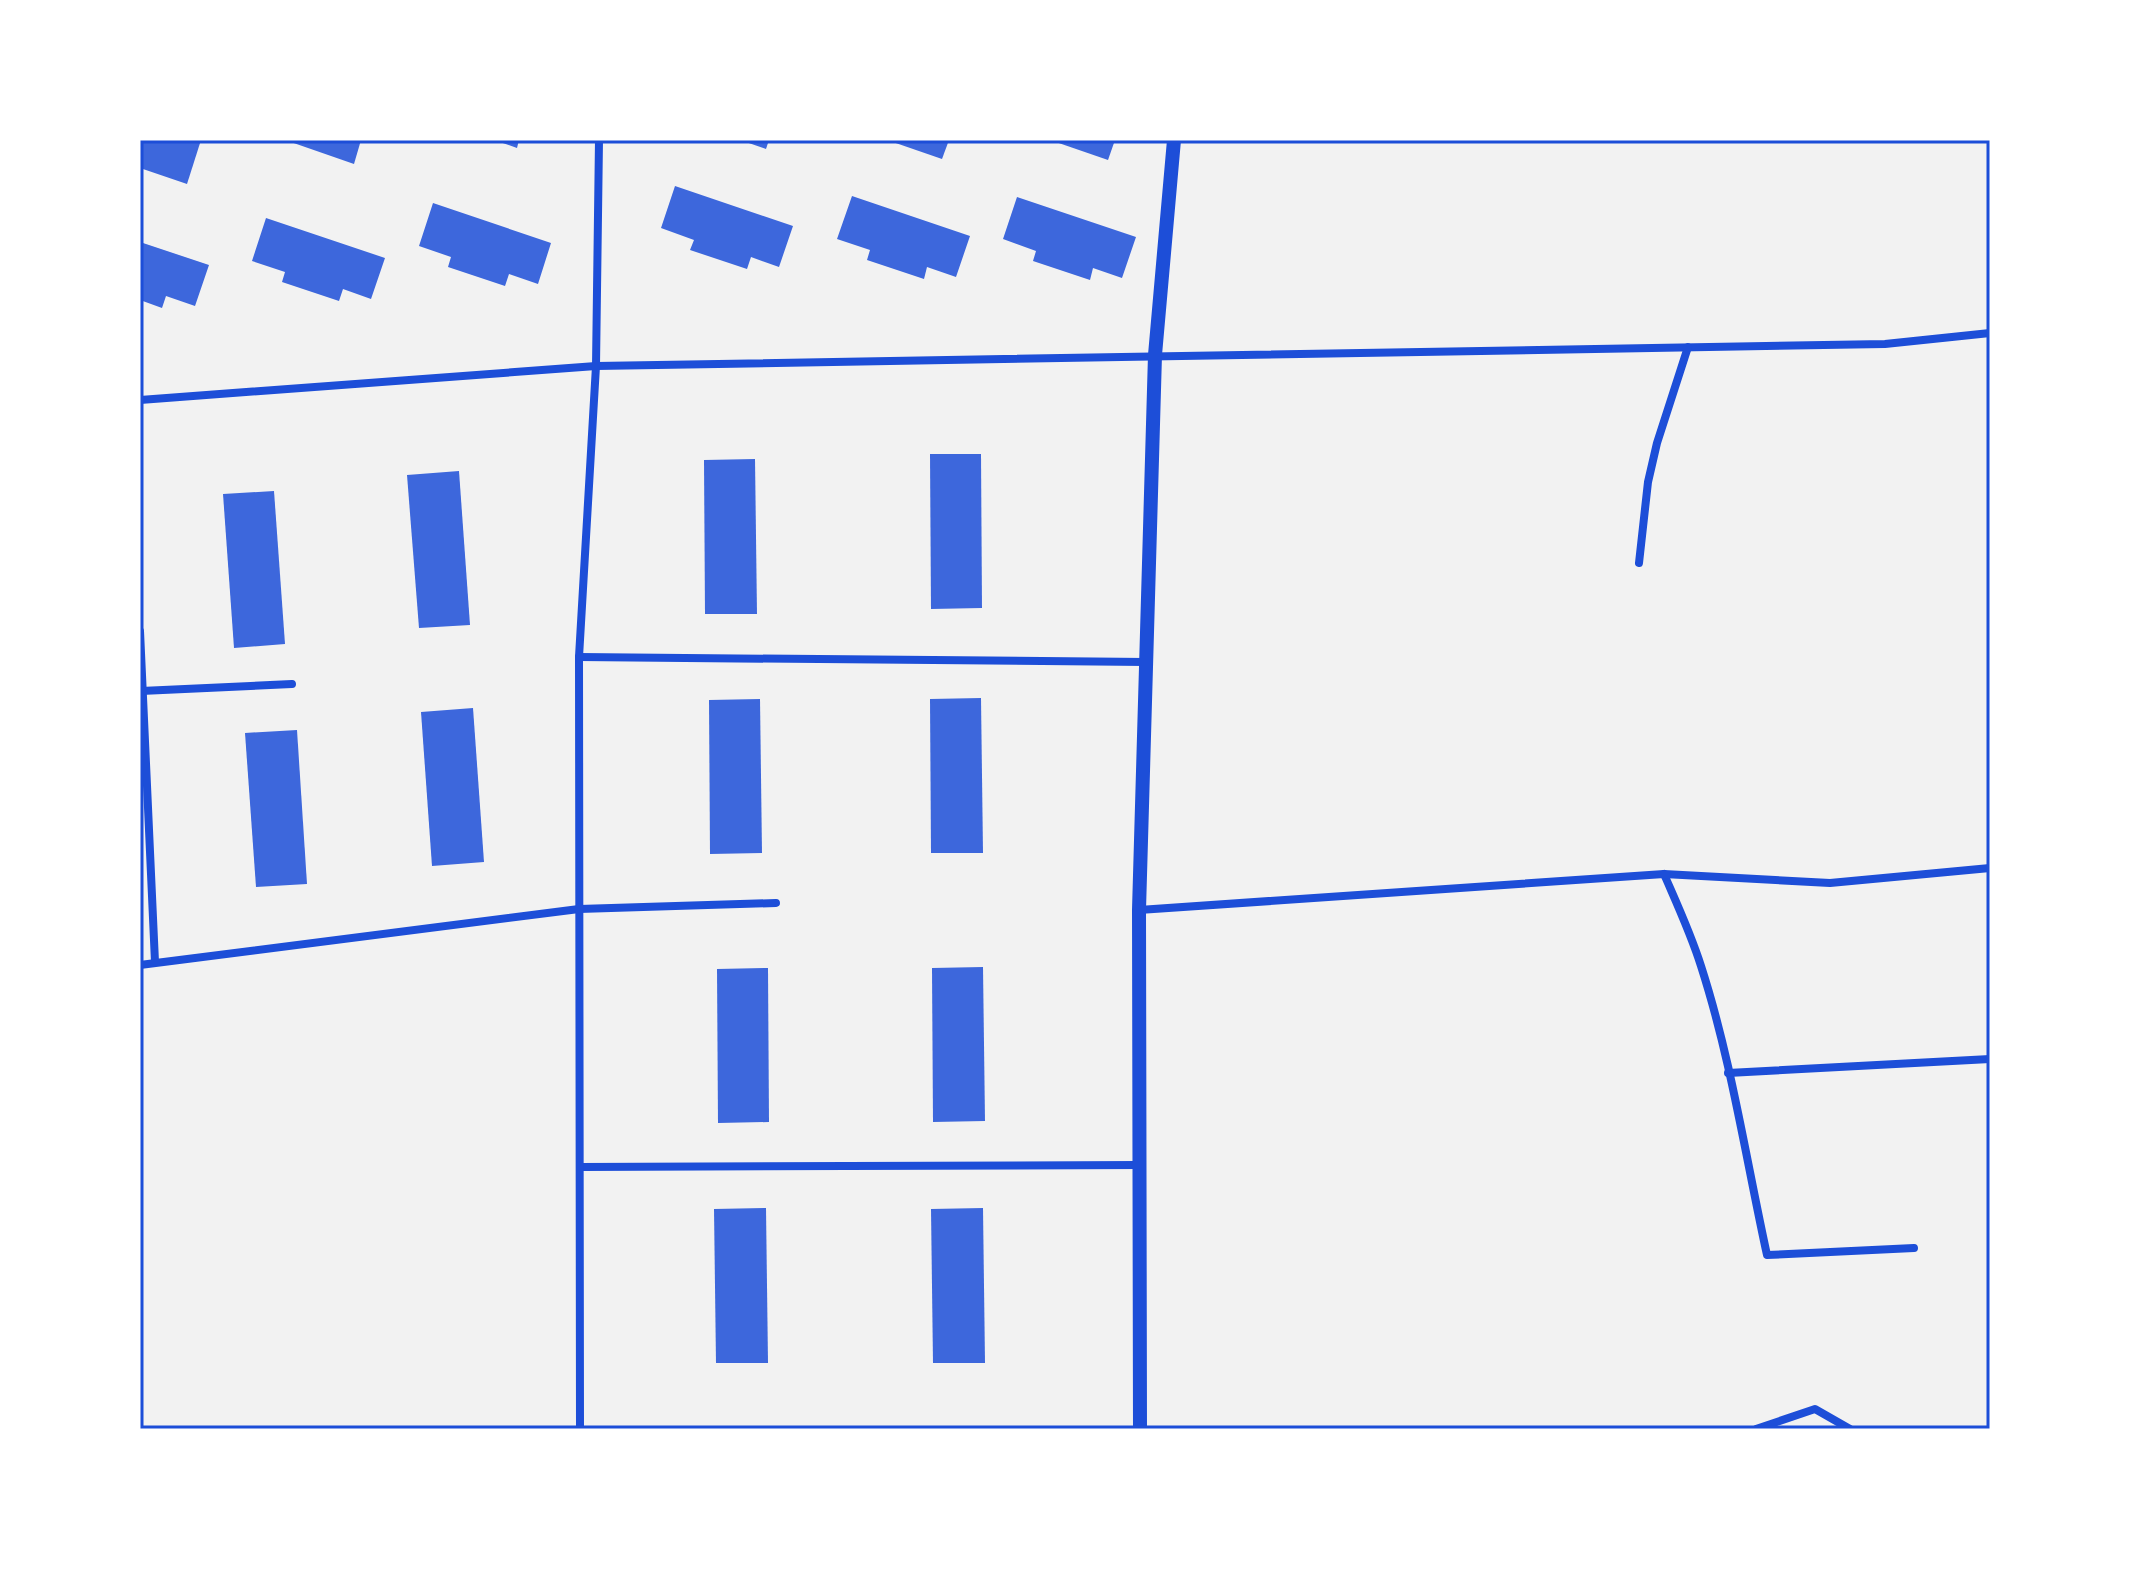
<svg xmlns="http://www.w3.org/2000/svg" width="2130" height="1569" font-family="Montserrat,sans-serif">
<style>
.building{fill:#3d67dc}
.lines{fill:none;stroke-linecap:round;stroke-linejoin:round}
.minor{stroke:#1d4ed8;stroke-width:8}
.tertiary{stroke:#1d4ed8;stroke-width:14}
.neatline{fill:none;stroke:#1d4ed8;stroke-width:3}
</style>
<rect width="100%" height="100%" fill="#f2f2f2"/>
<g class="building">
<path d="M140,140H201L187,184L140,168Z"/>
<path d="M285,140H361L354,164Z"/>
<path d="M494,140H519L517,148Z"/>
<path d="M740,140H769L766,149Z"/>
<path d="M887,140H949L942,159Z"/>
<path d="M1050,140H1115L1108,160Z"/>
<path d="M675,186L793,226L779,267L751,257L747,269L690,250L694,240L661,228Z"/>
<path d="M852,196L970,236L956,277L927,267L924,279L867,260L870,250L837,239Z"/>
<path d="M1017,197L1136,237L1122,278L1093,268L1090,280L1033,261L1036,251L1003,239Z"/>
<path d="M433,203L551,243L538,284L509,274L505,286L448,267L451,257L419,246Z"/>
<path d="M266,218L385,258L371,299L343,289L339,301L282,282L285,272L252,261Z"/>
<path d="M140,242L209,265L195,306L166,296L162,308L140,300Z"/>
<path d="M930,454H981L982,608L931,609Z"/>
<path d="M755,459L757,614H705L704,460Z"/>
<path d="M459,471L470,625L419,628L407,475Z"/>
<path d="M274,491L285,644L234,648L223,494Z"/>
<path d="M981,698L983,853H931L930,699Z"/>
<path d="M760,699L762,853L710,854L709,700Z"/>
<path d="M473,708L484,862L432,866L421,712Z"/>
<path d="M297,730L307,884L256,887L245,733Z"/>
<path d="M983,967L985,1121L933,1122L932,968Z"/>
<path d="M768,968L769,1122L718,1123L717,969Z"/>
<path d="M766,1208L768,1363H716L714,1209Z"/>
<path d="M983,1208L985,1363H933L931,1209Z"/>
</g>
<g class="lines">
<g class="minor">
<path d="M140,400L596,366L1885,344L1990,333"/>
<path d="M1639,563L1648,482L1657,443L1688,347"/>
<path d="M140,631L155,962"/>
<path d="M579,657L1146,662"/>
<path d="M141,691L292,684"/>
<path d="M1664,874C1677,904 1691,934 1701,966C1731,1059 1746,1159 1767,1255L1914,1248"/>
<path d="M1139,910L1664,874L1830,883L1990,868"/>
<path d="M140,965L579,909L776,903"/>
<path d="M1728,1073L1990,1059"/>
<path d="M581,1167L1139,1165"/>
<path d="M580,1429L579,657L596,366L599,140"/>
<path d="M1756,1429L1815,1409L1850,1429"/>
</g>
<path class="tertiary" d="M1140,1429L1139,910L1155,355L1174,140"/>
</g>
<rect width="2130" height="1569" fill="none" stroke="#ffffff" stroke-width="284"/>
<rect x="142" y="142" width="1846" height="1285" class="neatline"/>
</svg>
